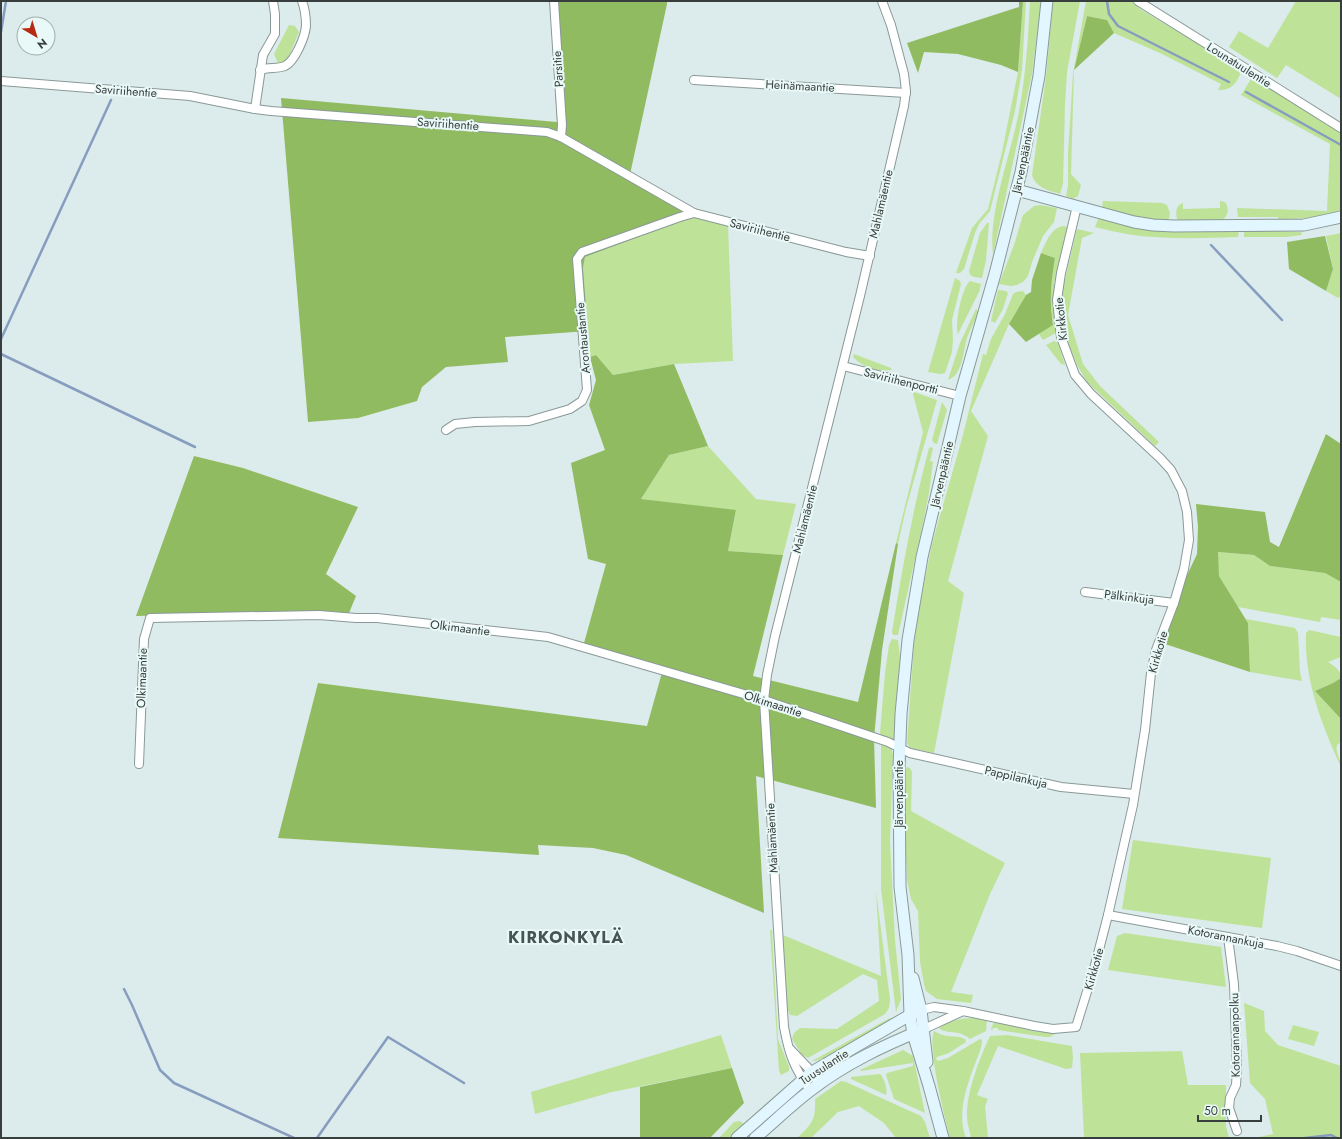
<svg xmlns="http://www.w3.org/2000/svg" width="1342" height="1139" font-family="Jost,sans-serif">
<style>
.green{fill:#bee398}
.forest{fill:#91bb60}
.lines{fill:none;stroke-linecap:round;stroke-linejoin:round}
.stream{stroke:#869dbf;stroke-width:2.5}
.street-casing{stroke:#8a9998;stroke-width:10}
.secondary-casing{stroke:#8a9998;stroke-width:13}
.street{stroke:#fff;stroke-width:8}
.secondary{stroke:#e1f6fe;stroke-width:11}
.labels{text-anchor:middle;dominant-baseline:central;stroke-width:4;stroke-linejoin:round;paint-order:stroke}
.street-label{font-size:12px;fill:#383e3d;stroke:#e9f9f8}
.district-label{font-size:16px;font-weight:bold;letter-spacing:1px;fill:#475453;stroke:#e9f9f8}
</style>
<rect width="100%" height="100%" fill="#dcebeb"/>
<g class="green">
<path d="M1023,1H1026L1022,70L1015,111L990,211L979,224L975,233L964,269L960,273H956L972,228L988,209L1002,152L1018,72Z"/>
<path d="M1030,1H1041L1032,74L993,255C988,211 1011,155 1019,111C1026,75 1028,38 1030,1Z"/>
<path d="M1053,1H1080L1067,72L1065,105L1063,184L1060,194C1048,190 1036,188 1032,175L1046,77Z"/>
<path d="M1086,1H1132L1140,9L1222,58L1241,72C1236,84 1232,90 1218,90L1221,84L1160,53L1114,33L1107,20L1087,16L1074,70L1071,174L1081,185L1078,196L1073,199L1066,196L1068,186V153L1073,74Z"/>
<path d="M1296,1H1341V99L1286,65L1277,78L1229,47L1239,31L1268,48Z"/>
<path d="M289,25L295,26L299,32L289,56L283,63H278L274,54Z"/>
<path d="M1254,78L1341,133V211C1320,218 1300,219 1278,219V217H1238L1237,208L1327,211L1330,144L1241,95L1251,79Z"/>
<path d="M1103,201L1162,203L1167,205L1170,213L1169,219L1165,221L1130,216L1102,208Z"/>
<path d="M1220,201L1225,202C1230,210 1228,215 1222,221L1180,222L1177,219C1176,212 1175,206 1183,203V209L1220,208Z"/>
<path d="M1040,205L1057,208L1054,222L1043,236L1032,262L1028,276L1023,282L1017,285L1011,286L999,284L1014,245L1023,215L1034,206Z"/>
<path d="M692,217L728,225L733,361L674,364L613,375L596,355L590,357L583,268L585,257Z"/>
<path d="M1099,217L1239,230L1238,237C1210,238 1182,239 1154,237C1134,236 1114,232 1095,227Z"/>
<path d="M987,223H989L986,260L982,278L974,277L970,275L969,271L980,233Z"/>
<path d="M1062,226L1068,227L1054,283V308L1056,333L1043,340L1039,334L1053,324C1049,300 1051,282 1055,258L1041,253C1046,242 1050,230 1062,226Z"/>
<path d="M1077,229L1094,233L1082,238L1068,315L1083,364L1100,386L1159,442L1155,446L1087,382L1077,365L1068,343L1063,318V288Z"/>
<path d="M1244,230L1301,232L1302,235L1286,237H1244Z"/>
<path d="M1341,233V296L1338,298L1326,291L1333,269L1326,236Z"/>
<path d="M955,278L960,281L961,284L952,320L953,340L952,352L945,373L941,374L928,372Z"/>
<path d="M970,281L981,284L979,292L958,334C954,325 962,287 970,281Z"/>
<path d="M998,290L1006,291L1008,293L1003,309L995,323L991,321Z"/>
<path d="M1023,291L1026,295L1009,324L971,411L988,436L948,581L964,593L934,753L910,748L907,743L914,643L920,603L932,544L963,435L983,354L986,355L991,339L1005,314L1013,294L1016,292Z"/>
<path d="M976,309L979,312C975,321 970,329 967,338C963,351 963,375 948,380L960,343Z"/>
<path d="M1054,341L1058,343L1065,365L1061,364L1046,345Z"/>
<path d="M854,354L891,368L892,370C876,372 864,368 853,357Z"/>
<path d="M914,392L937,400L906,508L898,544L896,543L923,432L913,394Z"/>
<path d="M942,402L947,410L937,444L934,443L932,440Z"/>
<path d="M708,446L756,499L796,504L783,555L728,551L736,511L641,499L669,455Z"/>
<path d="M931,447L933,448L930,461L933,462L929,493L923,523L898,635H893L892,632C902,570 913,508 929,448Z"/>
<path d="M1217,552L1254,555L1270,566L1325,573L1341,582V620L1321,617L1320,622L1238,607L1219,576Z"/>
<path d="M1246,619L1295,628L1298,633L1300,672L1302,681L1250,672L1248,623Z"/>
<path d="M1309,630L1341,637V657L1328,662C1334,666 1341,670 1341,678L1333,683L1315,691L1341,719V742L1337,745C1335,753 1341,759 1341,767C1322,725 1304,680 1306,633Z"/>
<path d="M892,639L898,640L900,659L896,702L895,739L892,741L881,737L880,733L885,673L889,645Z"/>
<path d="M881,743L891,747L893,755L890,842L895,940L901,999L896,1012L881,889Z"/>
<path d="M907,767L910,768L912,772L911,811L1005,863L990,894L951,992L973,995L971,1003L937,999L926,991L924,984L920,962L918,911L911,899L907,880L904,812L905,770Z"/>
<path d="M1133,840L1271,858L1262,928L1122,909Z"/>
<path d="M876,891L890,999L889,1008L885,1014L808,1058L802,1055L792,1039L794,1033L800,1028L837,1029L879,1001L877,980L863,974L797,1016L790,1015L787,1008L783,935L881,976Z"/>
<path d="M770,930H772L778,1039L789,1067V1071L781,1075L779,1071Z"/>
<path d="M1125,933L1221,947L1226,987L1108,970L1117,936Z"/>
<path d="M1244,1003L1264,1011L1265,1031L1278,1045L1341,1066V1138H1254L1273,1134L1265,1099L1250,1083Z"/>
<path d="M890,1018L891,1019L885,1024C873,1031 822,1063 812,1061Z"/>
<path d="M972,1018L987,1019L986,1031L970,1039C958,1029 951,1035 940,1029L939,1026C951,1021 960,1018 972,1018Z"/>
<path d="M996,1021L1032,1031L1055,1033V1034L1050,1037H1045L998,1030V1028H993L992,1031L991,1029L993,1024Z"/>
<path d="M1293,1025L1319,1032L1314,1046L1288,1039Z"/>
<path d="M934,1031C947,1039 954,1034 965,1039L966,1042L949,1053L937,1057L936,1059L938,1061L948,1058L980,1039L982,1040C982,1048 978,1056 975,1064C966,1088 957,1113 966,1138H950C945,1117 927,1048 934,1031Z"/>
<path d="M721,1035L732,1068L612,1092L535,1114L531,1092Z"/>
<path d="M1007,1035L1072,1046L1073,1058L1072,1068L1066,1069L998,1046L977,1095L988,1099L985,1106L988,1138H971C970,1131 967,1124 967,1117C966,1093 980,1057 990,1036Z"/>
<path d="M903,1050L913,1056L925,1113L894,1099L886,1075L887,1073L913,1066V1063L861,1071L860,1070Z"/>
<path d="M1182,1051L1188,1085H1226V1126L1229,1138H1084L1080,1053Z"/>
<path d="M880,1074C884,1078 888,1089 886,1095L851,1079V1077Z"/>
<path d="M841,1081L846,1082L921,1116L925,1122L930,1138H896L884,1123L859,1106L838,1112L811,1138H797C812,1124 816,1120 815,1099Z"/>
<path d="M740,1121L745,1125L731,1138H719L734,1122Z"/>
</g>
<g class="forest">
<path d="M550,1H667V4L629,179L687,212L692,217L585,257L583,268L588,331L505,337L508,362L446,367L422,387L417,401L358,418L308,422L281,98L557,122Z"/>
<path d="M1019,1H1023L1018,72L1001,65L958,54L924,52L918,73L907,43L1019,7Z"/>
<path d="M1087,16L1107,20L1114,33L1074,70Z"/>
<path d="M1325,236L1333,269L1326,291L1289,269L1287,242Z"/>
<path d="M1041,253L1055,258C1051,282 1049,300 1053,325L1026,342L1009,324L1026,295L1031,292L1032,280Z"/>
<path d="M596,355L613,375L674,364L708,446L669,455L641,499L736,510L728,551L783,555L753,676L858,702L896,543L898,544L882,650L874,739L876,808L756,776L764,913L626,855L593,848L538,845L539,855L278,838L318,683L647,726L663,669L584,643L606,564L588,559L571,463L605,450L589,405L596,380L590,357Z"/>
<path d="M1326,434L1341,444V582L1325,573L1270,566L1254,555L1218,552L1219,576L1248,623L1250,672L1159,642L1174,603L1197,554L1198,527L1196,504L1265,512L1270,542L1279,547Z"/>
<path d="M194,456L243,468L358,507L326,574L356,596L349,613L329,611L136,616Z"/>
<path d="M1341,678V719L1315,691L1333,683Z"/>
<path d="M732,1068L744,1103L710,1138H640V1087Z"/>
</g>
<g class="lines">
<g class="stream">
<path d="M1107,1L1109,14L1118,26L1229,82"/>
<path d="M1,32L6,1"/>
<path d="M1246,92L1341,145"/>
<path d="M1211,245L1282,320"/>
<path d="M1,339L111,100"/>
<path d="M1,354L195,447"/>
<path d="M124,989L132,1005L160,1070L174,1083L294,1138"/>
<path d="M317,1138L388,1037L464,1083"/>
<path d="M1305,1138L1331,1135L1337,1138"/>
</g>
<defs>
<g id="street">
<path d="M554,1L562,125L561,137"/>
<path d="M1138,1L1341,128"/>
<path d="M260,70C268,67 278,69 285,66C295,61 305,37 306,26C306,17 305,9 302,1"/>
<path d="M694,80L906,93"/>
<path d="M1,81L190,96L255,109L271,111L547,132L561,137L694,213L846,252L870,256"/>
<path d="M255,109L263,55L275,34V14L273,1"/>
<path d="M843,366L960,396"/>
<path d="M446,430L455,424L475,422L529,421L570,409L582,401L587,390L577,259L582,252L680,217L694,213"/>
<path d="M1085,592L1174,603"/>
<path d="M139,764L144,639L150,618L319,615L356,618H377L548,637L764,700L888,742L910,753L1061,787L1134,794"/>
<path d="M1108,915L1277,946L1297,951L1341,966"/>
<path d="M1228,937L1234,984L1237,1069L1236,1085L1230,1098L1229,1108L1237,1131"/>
<path d="M921,1010L934,1007L963,1011L1034,1026L1053,1029L1076,1027L1094,969L1108,915L1133,805L1145,730L1151,673L1156,650L1174,603L1184,569L1189,540L1187,512L1182,491L1171,470L1160,458L1091,394L1075,375L1061,337L1057,300L1061,273L1077,206"/>
<path d="M924,1029L963,1011"/>
<path d="M790,1049L812,1072L819,1084"/>
<path d="M810,1090C794,1068 789,1054 784,1027L764,700L767,675L775,636L860,296L904,106L906,91L904,74L891,25L882,1"/>
</g>
<g id="secondary">
<path d="M1017,190L1134,222L1153,225L1174,226L1304,225L1341,217"/>
<path d="M913,978L921,1010L927,1062"/>
<path d="M737,1138L812,1072L910,1015L921,1010"/>
<path d="M755,1138C774,1122 791,1105 811,1090C846,1063 883,1046 924,1029"/>
<path d="M943,1138L929,1086L913,1034L910,1015L908,955L900,887L899,767L901,714L908,640L922,557L960,396L995,274L1021,172L1039,76L1047,1"/>
</g>
</defs>
<use href="#street" class="street-casing"/>
<use href="#secondary" class="secondary-casing"/>
<use href="#street" class="street"/>
<use href="#secondary" class="secondary"/>
</g>
<g class="labels">
<g class="street-label">
<text transform="translate(1239 65) rotate(32)">Lounatuulentie</text>
<text transform="translate(558 69) rotate(-94)">Parsitie</text>
<text transform="translate(800 86) rotate(3)">Heinämaantie</text>
<text transform="translate(126 91) rotate(4)">Saviriihentie</text>
<text transform="translate(448 124) rotate(4)">Saviriihentie</text>
<text transform="translate(1023 160) rotate(-78)">Järvenpääntie</text>
<text transform="translate(881 204) rotate(-77)">Mahlamäentie</text>
<text transform="translate(760 230) rotate(14)">Saviriihentie</text>
<text transform="translate(1061 319) rotate(-96)">Kirkkotie</text>
<text transform="translate(583 338) rotate(-95)">Arontaustantie</text>
<text transform="translate(901 381) rotate(14)">Saviriihenportti</text>
<text transform="translate(942 474) rotate(-77)">Järvenpääntie</text>
<text transform="translate(805 519) rotate(-76)">Mahlamäentie</text>
<text transform="translate(1129 597) rotate(7)">Pälkinkuja</text>
<text transform="translate(460 628) rotate(7)">Olkimaantie</text>
<text transform="translate(1158 652) rotate(-74)">Kirkkotie</text>
<text transform="translate(142 678) rotate(-88)">Olkimaantie</text>
<text transform="translate(773 704) rotate(18)">Olkimaantie</text>
<text transform="translate(1016 777) rotate(13)">Pappilankuja</text>
<text transform="translate(899 794) rotate(-90)">Järvenpääntie</text>
<text transform="translate(772 838) rotate(-93)">Mahlamäentie</text>
<text transform="translate(1226 937) rotate(11)">Kotorannankuja</text>
<text transform="translate(1094 969) rotate(-74)">Kirkkotie</text>
<text transform="translate(1235 1035) rotate(-91)">Kotorannanpolku</text>
<text transform="translate(824 1067) rotate(-33)">Tuusulantie</text>
</g>
<g class="district-label">
<text x="566" y="937">KIRKONKYLÄ</text>
</g>
</g>
<rect width="1342" height="1139" fill="none" stroke="#383e3d" stroke-width="4"/>
<g transform="translate(36 36) rotate(142)"><circle r="19" fill="#e9f9f8" stroke="#a2aead"/>
<path d="M0-3L7 15L0 10L-7 15Z" fill="#b72b12"/>
<text y="-6" font-size="11" font-weight="bold" text-anchor="middle" fill="#383e3d">N</text>
</g>
<path d="M1198 1115v6h63v-6" fill="none" stroke="#383e3d" stroke-width="2"/>
<text x="1204" y="1115" font-size="12" fill="#383e3d" stroke="#e9f9f8" stroke-width="3" paint-order="stroke">50 m</text>
</svg>
